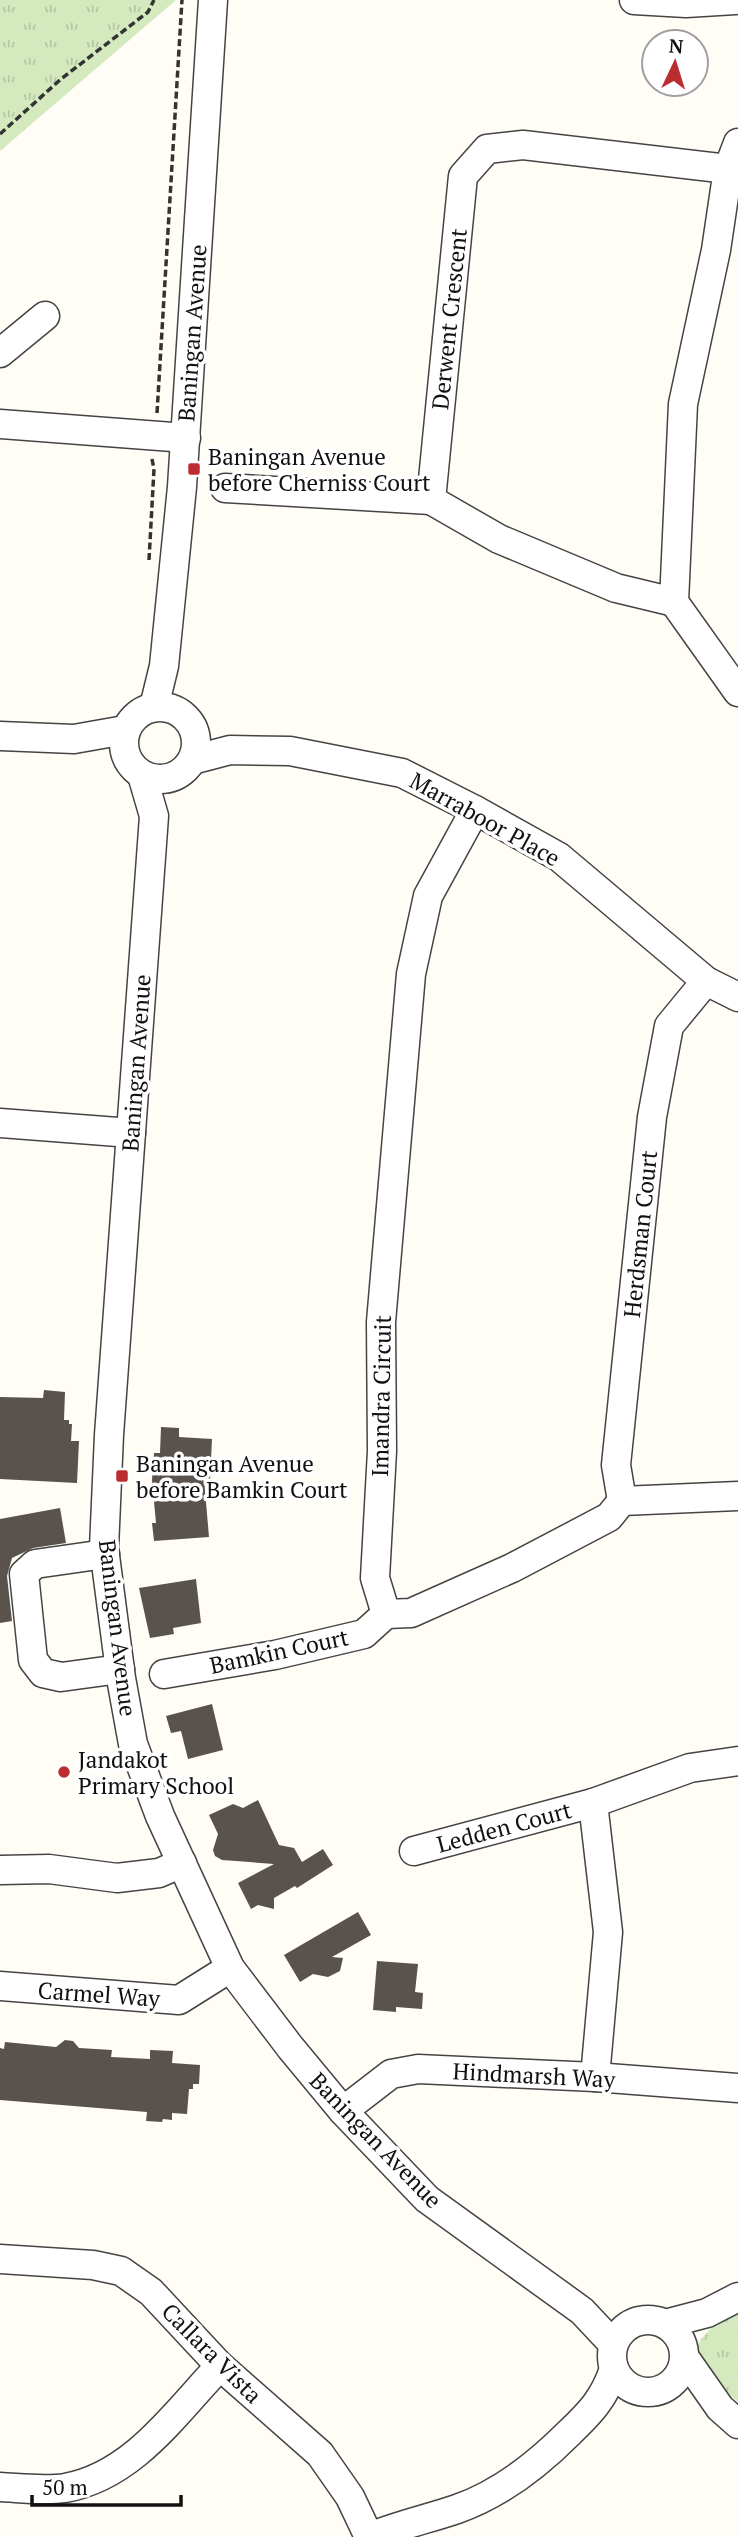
<svg xmlns="http://www.w3.org/2000/svg" width="738" height="2537" font-family="'PT Serif',serif">
<style>
.grass{fill:url(#grass-tufts)}
.building{fill:#59524d}
.lines{fill:none;stroke-linecap:round;stroke-linejoin:round}
.minor-casing{stroke:#444;stroke-width:31}
.path{stroke:#333;stroke-width:3.5;stroke-dasharray:7 3.5;stroke-linecap:butt}
.minor{stroke:#fff;stroke-width:28}
.poi-dot{fill:#bc2d32;stroke:#fff;stroke-width:2.5}
.labels{text-anchor:middle;dominant-baseline:central;stroke-width:7;stroke-linejoin:round;paint-order:stroke}
.street-label{font-size:23px;fill:#111;stroke:#fff}
.poi-label{font-size:23px;fill:#111;stroke:#fff;text-anchor:start}
</style>
<defs>
<pattern id="grass-tufts" width="24" height="20" patternUnits="userSpaceOnUse" patternTransform="scale(1.75)"><rect width="24" height="20" fill="#d4e9be"/><path d="M3 7l-1-3M5 7V3M7 7l1-3M15 17l-1-3M17 17v-4M19 17l1-3" fill="none" stroke="#b5c7a2"/></pattern>
</defs>
<rect width="100%" height="100%" fill="#fffdf5"/>
<g class="grass">
<path d="M0,0H176L0,151Z"/>
<path d="M738,2307V2402L700,2369L693,2352C704,2332 719,2319 738,2307Z"/>
</g>
<g class="building">
<path d="M44,1390L65,1392L64,1420H69V1424H72L71,1441H79L77,1483L0,1479V1397L43,1398Z"/>
<path d="M161,1427L179,1428V1437L212,1439L210,1480L204,1479L209,1537L154,1541L152,1523H156L152,1480L154,1453H160Z"/>
<path d="M60,1508L66,1543L33,1548L12,1558L7,1576L12,1621L0,1623V1519Z"/>
<path d="M196,1579L201,1623L173,1628L174,1634L150,1638L139,1588Z"/>
<path d="M212,1704L223,1750L188,1759L181,1731L171,1733L166,1716Z"/>
<path d="M258,1800L279,1845L294,1848L302,1862L323,1849L333,1865L297,1888L295,1886L274,1898V1909L258,1905L251,1909L238,1883L274,1864L222,1860L215,1856L213,1850L218,1834L209,1815L233,1804L243,1808Z"/>
<path d="M358,1912L371,1935L332,1957L343,1958L340,1971L328,1977L313,1974L300,1982L284,1955Z"/>
<path d="M377,1961L418,1964L415,1992L423,1993L422,2009L396,2007V2012L373,2010Z"/>
<path d="M65,2040L73,2041L79,2048L112,2050L111,2057L150,2059V2050L173,2051L172,2063L200,2065L199,2084H193V2089H189L187,2114L172,2113V2120L163,2119L162,2122L146,2121L147,2112L0,2100V2048L4,2049L5,2042L56,2047Z"/>
</g>
<g class="lines">
<defs>
<g id="minor">
<path d="M634,0L686,3L735,0"/>
<path d="M728,169L523,145L487,149L463,176L431,500L499,539L616,588L674,602L683,404L716,250L728,169L738,143"/>
<path d="M0,353L45,316"/>
<path d="M0,424L186,438"/>
<path d="M225,488L431,500"/>
<path d="M674,602L738,692"/>
<circle cx="160" cy="743" r="36"/>
<path d="M154,707L164,666L182,487L213,0"/>
<path d="M0,736L74,739L125,730"/>
<path d="M192,760L230,750L290,751L402,773L475,810L559,857L706,981L738,997"/>
<path d="M142,775L154,816L109,1435L104,1548L121,1678L133,1744L160,1816L230,1968L290,2047L343,2111L427,2199L582,2311L613,2344"/>
<path d="M475,810L428,896L411,974L381,1322L382,1451L375,1578L386,1614L411,1613L512,1568L609,1517L622,1501L738,1496"/>
<path d="M0,1123L131,1133"/>
<path d="M622,1501L616,1465L652,1117L669,1026L706,981"/>
<path d="M105,1554L35,1564L24,1574L33,1660L43,1673L61,1677L120,1669"/>
<path d="M164,1674L275,1655L364,1634L386,1614"/>
<path d="M414,1851L593,1803"/>
<path d="M0,1870L49,1869L117,1878L159,1873L182,1863"/>
<path d="M0,1986L179,2000L230,1968"/>
<path d="M595,2077L608,1932L593,1803L690,1768L738,1761"/>
<path d="M343,2111L391,2074L418,2069L595,2077L738,2088"/>
<path d="M0,2259L93,2265L121,2271L151,2292L220,2366L320,2454L350,2497L369,2537"/>
<circle cx="648" cy="2356" r="36"/>
<path d="M665,2324L707,2313L738,2297"/>
<path d="M685,2358L720,2408L738,2424"/>
<path d="M0,2487C21,2488 44,2491 65,2488C133,2476 175,2413 220,2366"/>
<path d="M370,2537C399,2525 428,2519 457,2509C500,2494 536,2466 568,2434C590,2413 604,2399 614,2369"/>
</g>
</defs>
<use href="#minor" class="minor-casing"/>
<g class="path">
<path d="M0,134L61,79L148,12L154,0"/>
<path d="M157,413L182,0"/>
<path d="M149,560L154,469L152,459"/>
</g>
<use href="#minor" class="minor"/>
</g>
<g class="poi-dot">
<rect x="187" y="462" width="14" height="14" rx="3.5"/>
<rect x="115" y="1469" width="14" height="14" rx="3.5"/>
<circle cx="64" cy="1772" r="7"/>
</g>
<g class="labels">
<g class="street-label">
<text transform="translate(449 319) rotate(-84)">Derwent Crescent</text>
<text transform="translate(192 333) rotate(-86)">Baningan Avenue</text>
<text transform="translate(485 819) rotate(29)">Marraboor Place</text>
<text transform="translate(136 1063) rotate(-86)">Baningan Avenue</text>
<text transform="translate(640 1234) rotate(-84)">Herdsman Court</text>
<text transform="translate(381 1396) rotate(-89)">Imandra Circuit</text>
<text transform="translate(118 1628) rotate(83)">Baningan Avenue</text>
<text transform="translate(279 1651) rotate(-12)">Bamkin Court</text>
<text transform="translate(504 1827) rotate(-15)">Ledden Court</text>
<text transform="translate(99 1994) rotate(4)">Carmel Way</text>
<text transform="translate(534 2075) rotate(3)">Hindmarsh Way</text>
<text transform="translate(376 2140) rotate(46)">Baningan Avenue</text>
<text transform="translate(212 2353) rotate(45)">Callara Vista</text>
</g>
<g class="poi-label">
<text x="208" y="456">Baningan Avenue<tspan x="208" dy="26">before Cherniss Court</tspan></text>
<text x="136" y="1463">Baningan Avenue<tspan x="136" dy="26">before Bamkin Court</tspan></text>
<text x="78" y="1759">Jandakot<tspan x="78" dy="26">Primary School</tspan></text>
</g>
</g>
<g transform="translate(675 63) rotate(4)"><circle r="33" fill="#ffffff" stroke="#a0a0a0" stroke-width="2"/>
<path d="M0-5L12 26L0 18L-12 26Z" fill="#bc2d32"/>
<text y="-10" font-size="19" font-weight="bold" text-anchor="middle" fill="#111111">N</text>
</g>
<path d="M32 2495v10h149v-10" fill="none" stroke="#111111" stroke-width="3.5"/>
<text x="42" y="2495" font-size="21" fill="#111111" stroke="#ffffff" stroke-width="5" paint-order="stroke">50 m</text>
</svg>
